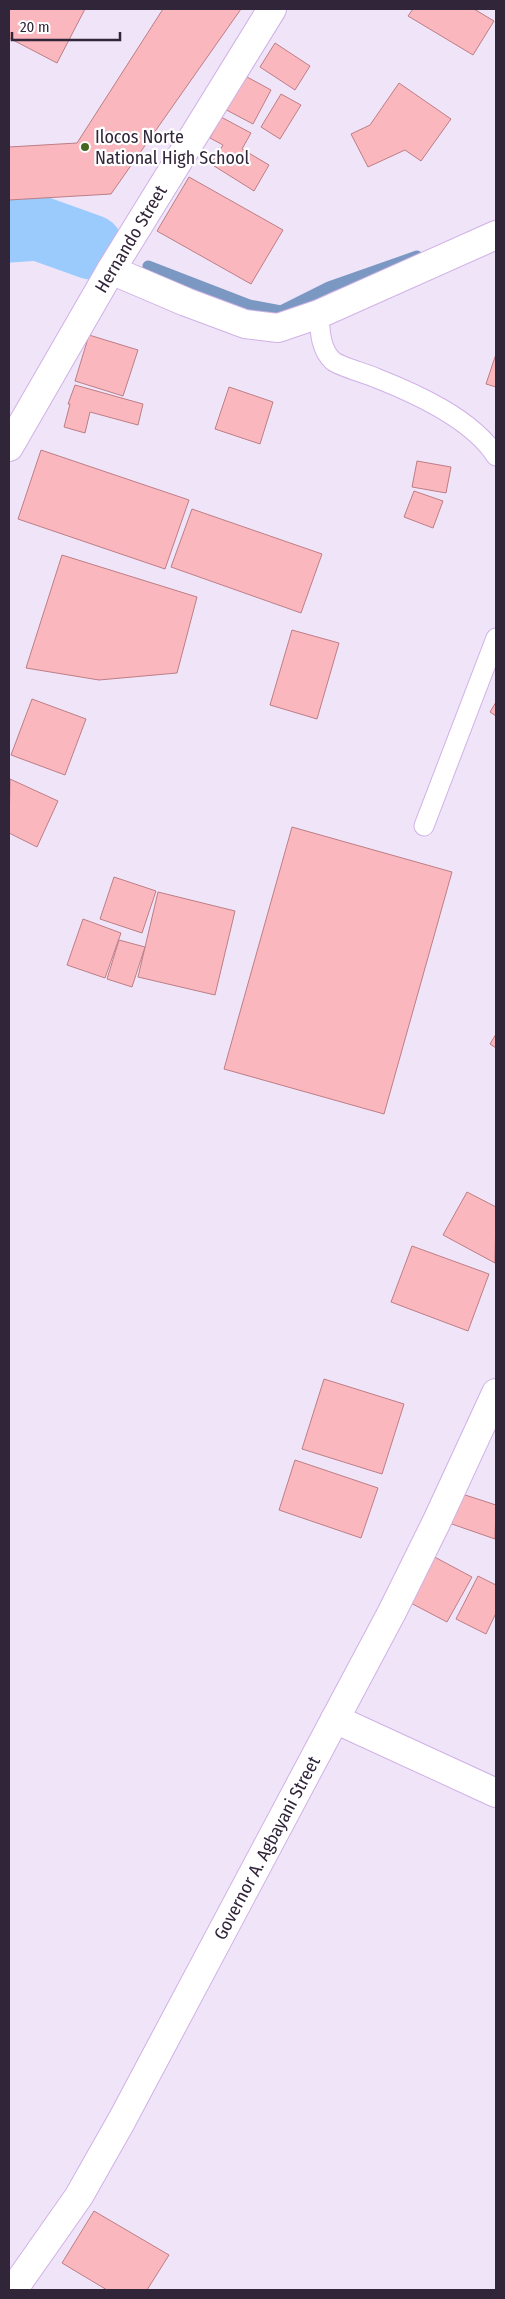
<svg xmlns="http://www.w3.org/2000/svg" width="505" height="2299" font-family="'Fira Sans Condensed',sans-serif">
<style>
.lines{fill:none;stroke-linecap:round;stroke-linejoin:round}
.stream{stroke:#7b98c2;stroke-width:11}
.river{stroke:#9bcafd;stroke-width:65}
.building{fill:#fab7be;stroke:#bd7e86}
.lane-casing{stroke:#d0b1e5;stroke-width:21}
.street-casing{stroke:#d0b1e5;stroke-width:30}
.lane{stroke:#fff;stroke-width:19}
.street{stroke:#fff;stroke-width:28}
.poi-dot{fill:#456820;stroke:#fff;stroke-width:2}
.labels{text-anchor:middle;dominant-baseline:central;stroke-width:4.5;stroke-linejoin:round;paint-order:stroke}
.poi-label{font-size:18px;fill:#312539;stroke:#fff;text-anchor:start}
.street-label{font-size:18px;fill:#312539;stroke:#fff}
</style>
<rect width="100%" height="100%" fill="#f0e4f9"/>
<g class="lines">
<path class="stream" d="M148,266L249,305L281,311L329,287L417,256"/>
<path class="river" d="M9,230L38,228L91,247"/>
</g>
<g class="building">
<path d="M9,9H85L57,63L9,38Z"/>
<path d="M163,9H241L111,194L9,200V147L77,143Z"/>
<path d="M413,9H474L494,21L473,55L408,16Z"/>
<path d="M275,43L310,66L295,90L260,67Z"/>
<path d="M236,71L271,90L253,124L217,105Z"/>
<path d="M399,83L451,119L421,161L405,150L368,167L351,134L370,125Z"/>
<path d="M281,94L301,105L280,139L261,127Z"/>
<path d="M221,117L251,133L242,149L269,165L254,191L211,164L223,145L210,138Z"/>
<path d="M189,177L283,230L251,284L157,231Z"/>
<path d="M89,335L138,350L123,396L75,381Z"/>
<path d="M496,354V387L486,384Z"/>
<path d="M75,385L143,404L138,425L90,412L85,433L64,427L70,404H68Z"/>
<path d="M229,387L273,402L260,444L215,429Z"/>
<path d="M41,450L189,500L165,569L18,519Z"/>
<path d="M417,461L451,467L446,493L412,487Z"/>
<path d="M414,491L443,501L433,528L404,517Z"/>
<path d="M192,509L322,554L301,613L171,567Z"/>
<path d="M62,555L197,597L177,673L99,680L26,668Z"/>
<path d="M292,630L339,643L317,719L270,705Z"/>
<path d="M32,699L86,719L65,775L11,755Z"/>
<path d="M496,702V716L490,712Z"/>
<path d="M10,779L58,801L37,847L9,833Z"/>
<path d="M292,827L452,872L384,1114L224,1069Z"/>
<path d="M114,877L156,891L142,933L100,919Z"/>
<path d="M158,892L235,911L215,995L138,977Z"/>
<path d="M83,919L121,933L105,978L67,965Z"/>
<path d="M119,940L145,947L132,987L107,979Z"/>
<path d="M496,1034V1048L490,1044Z"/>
<path d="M467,1192L496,1207L495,1263L443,1235Z"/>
<path d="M412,1246L489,1274L468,1331L391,1302Z"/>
<path d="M324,1379L404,1404L382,1474L302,1449Z"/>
<path d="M295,1460L378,1488L361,1538L279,1510Z"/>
<path d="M459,1493L496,1505L495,1539L449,1523Z"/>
<path d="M429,1554L472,1577L447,1622L405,1600Z"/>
<path d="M478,1576L496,1585V1613L486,1634L456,1619Z"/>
<path d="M94,2211L169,2255L147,2290H107L62,2263Z"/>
</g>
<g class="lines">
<defs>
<g id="lane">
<path d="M319,314C320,330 320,349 333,361C341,367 365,373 376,378C417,394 472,419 496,456"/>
<path d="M424,826L496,638"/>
</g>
<g id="street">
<path d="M111,270L186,302L245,324L278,328L319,314L496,235"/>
<path d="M9,447L111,270L272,9"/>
<path d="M335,1719L496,1793"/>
<path d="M13,2290L79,2196L122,2120L392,1612L436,1523L496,1393"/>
</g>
</defs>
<use href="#lane" class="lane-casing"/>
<use href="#street" class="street-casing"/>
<use href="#lane" class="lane"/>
<use href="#street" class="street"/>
</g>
<circle class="poi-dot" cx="85" cy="147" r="5"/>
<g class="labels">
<g class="poi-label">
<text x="95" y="137">Ilocos Norte<tspan x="95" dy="21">National High School</tspan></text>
</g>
<g class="street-label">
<text transform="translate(131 239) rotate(-59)">Hernando Street</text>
<text transform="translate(267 1848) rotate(-62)">Governor A. Agbayani Street</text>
</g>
</g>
<rect width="505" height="2299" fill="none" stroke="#312539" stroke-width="20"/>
<path d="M12 32v8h108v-8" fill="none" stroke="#312539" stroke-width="2.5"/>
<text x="20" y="32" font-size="15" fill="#312539" stroke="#ffffff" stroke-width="4" paint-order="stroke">20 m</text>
</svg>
